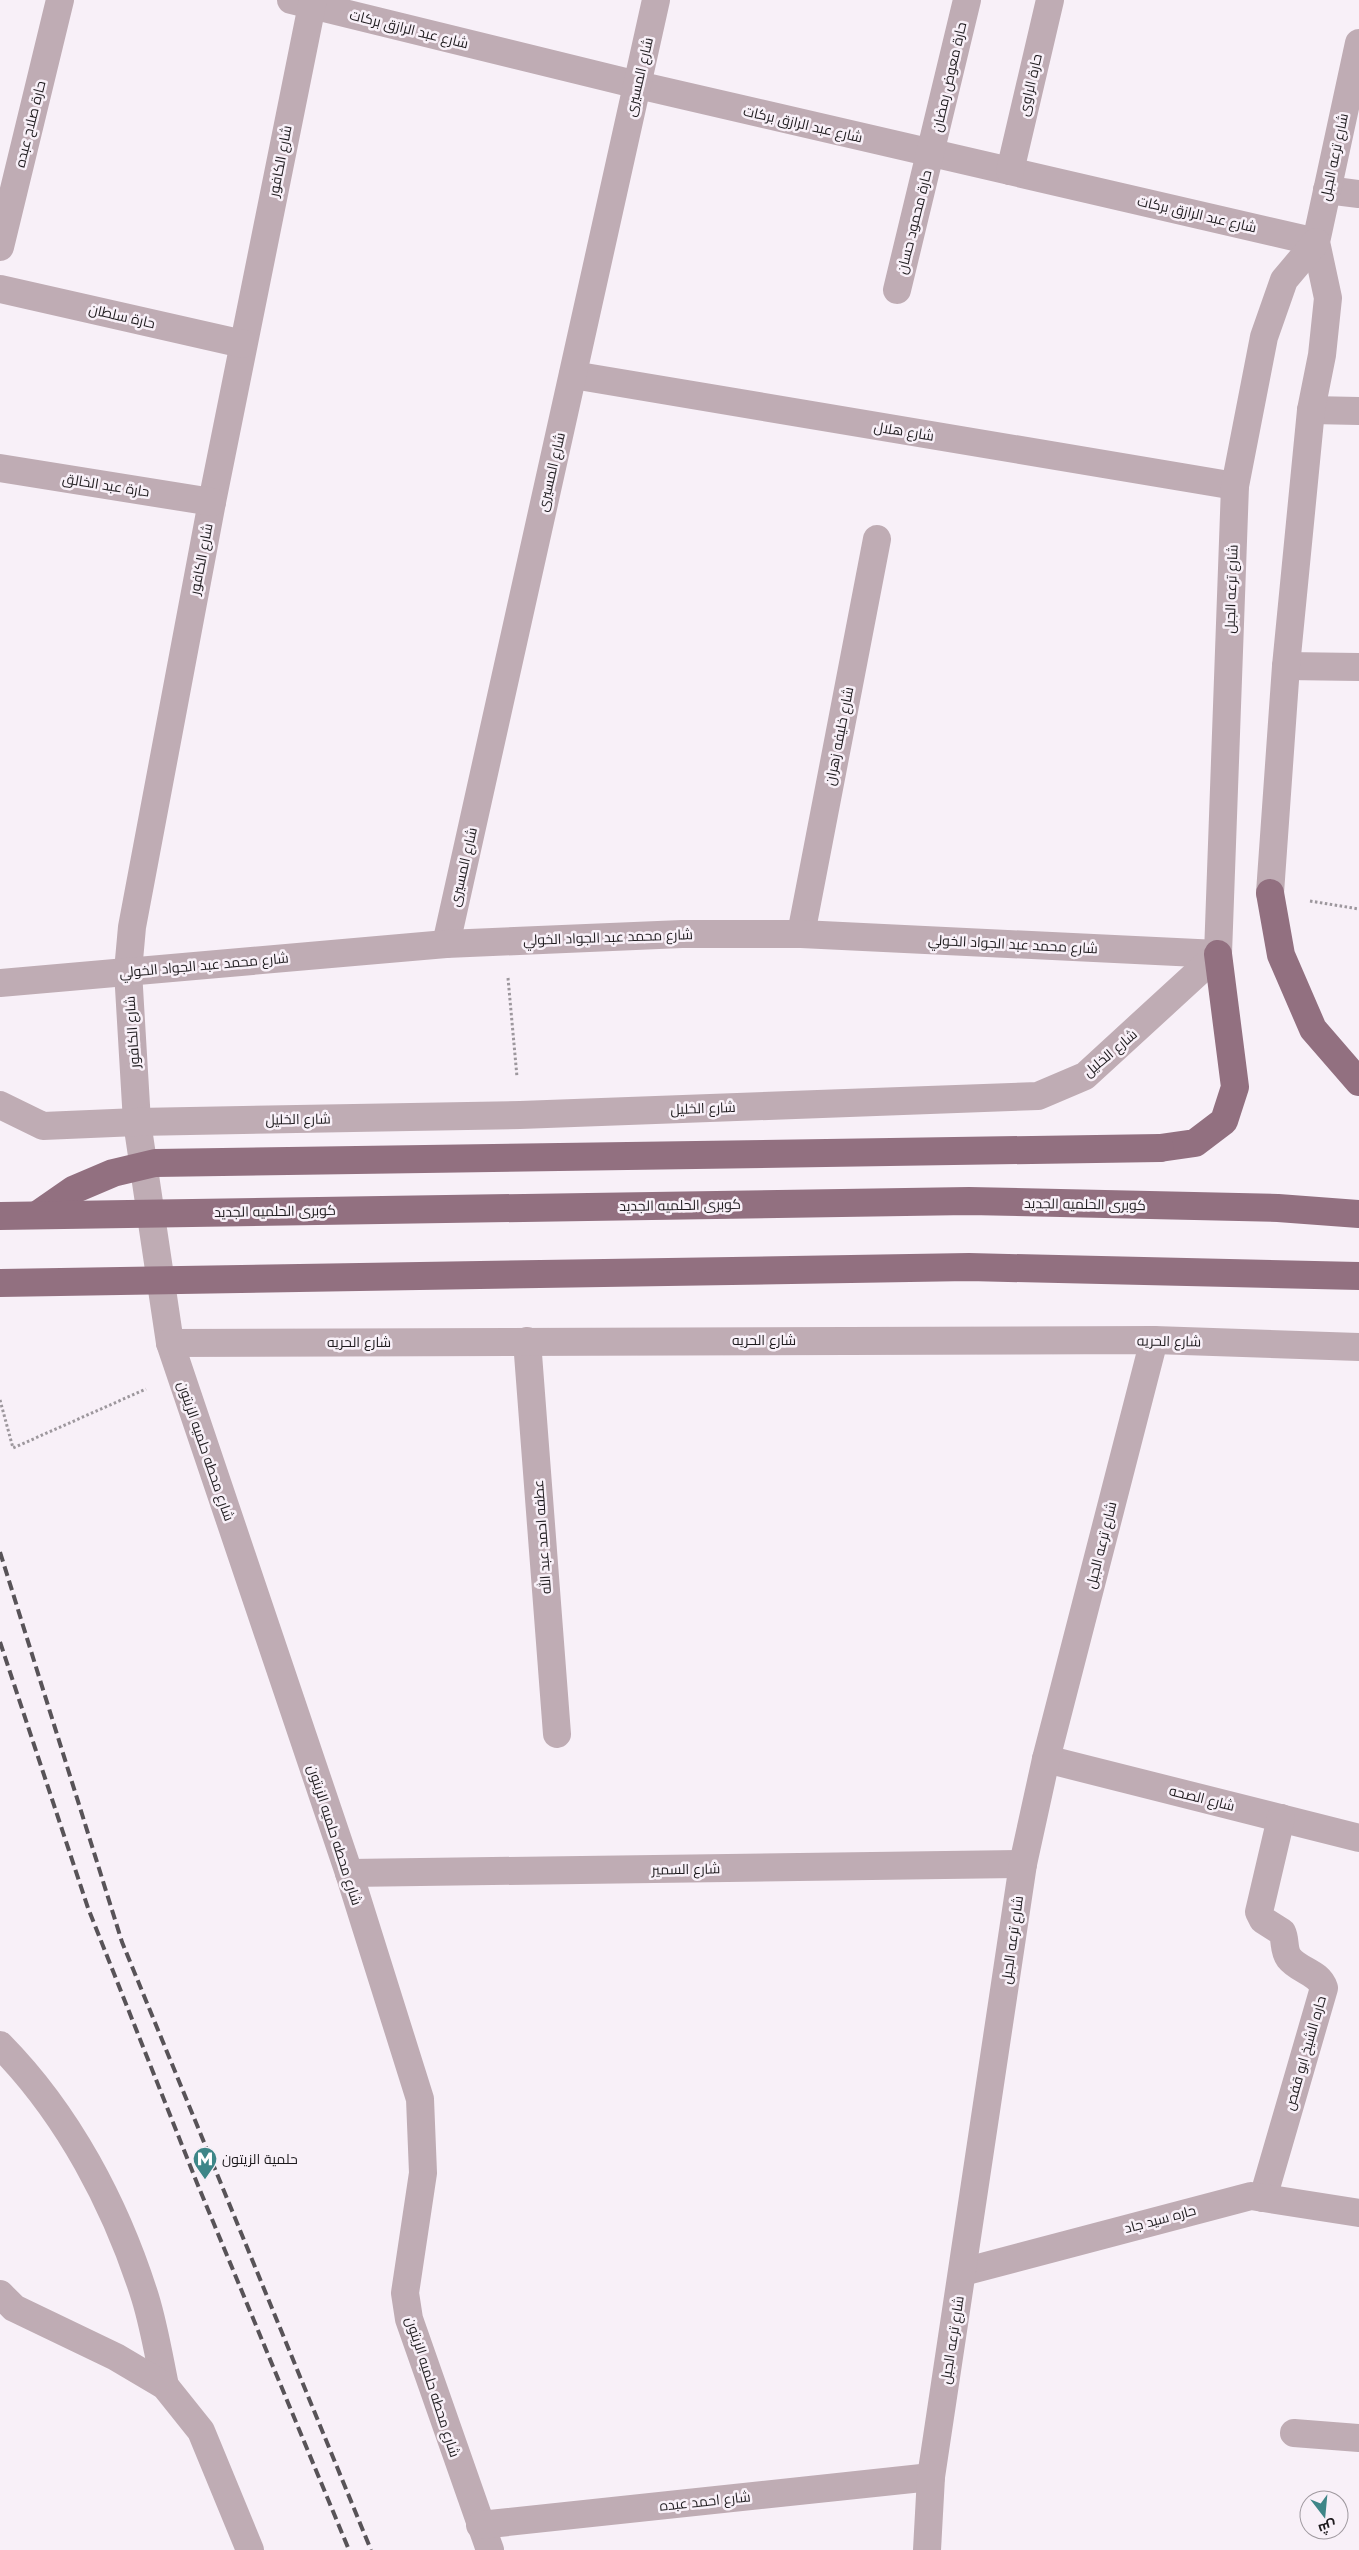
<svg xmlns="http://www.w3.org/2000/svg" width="1359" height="2550" font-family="Helvetica,Cairo,sans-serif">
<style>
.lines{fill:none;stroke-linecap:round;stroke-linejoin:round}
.path{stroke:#9d979d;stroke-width:3;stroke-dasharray:2.5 2.5;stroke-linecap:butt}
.minor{stroke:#bfacb4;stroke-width:28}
.major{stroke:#927080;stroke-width:28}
.rail{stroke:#585358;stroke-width:4;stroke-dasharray:10 5;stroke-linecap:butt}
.major-bridge{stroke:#927080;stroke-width:28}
.labels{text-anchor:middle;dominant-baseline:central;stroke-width:5;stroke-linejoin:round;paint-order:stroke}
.street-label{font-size:14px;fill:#1d1a1d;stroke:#f8f0f8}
.poi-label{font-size:14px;fill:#1d1a1d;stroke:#f8f0f8;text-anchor:start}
</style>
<rect width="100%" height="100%" fill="#f8f0f8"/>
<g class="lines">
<g class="path">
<path d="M1310,901L1359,909"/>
<path d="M508,978L517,1077"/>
<path d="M0,1400L13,1448L146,1389"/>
</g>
<g class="minor">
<path d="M291,0L638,85L1316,242"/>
<path d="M313,0L212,502L132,927L128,971L137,1122L170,1343L349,1873L420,2099L423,2173L405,2293L409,2319L490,2550"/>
<path d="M1010,171L1050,0"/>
<path d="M1327,190L1359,194"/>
<path d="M0,247L60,0"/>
<path d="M0,289L243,344"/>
<path d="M897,290L967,0"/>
<path d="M573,375L1235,486"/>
<path d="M1311,410L1359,411"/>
<path d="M0,468L212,502"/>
<path d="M1286,666L1359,667"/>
<path d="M1270,893L1286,666L1311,410L1322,355L1328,298L1316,242L1359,43"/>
<path d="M801,934L877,539"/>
<path d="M446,944L656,0"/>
<path d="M1218,954L1235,486L1264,337L1284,280L1316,242"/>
<path d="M0,983L446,944L682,934H801L1218,954"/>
<path d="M0,1105L43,1126L137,1122L520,1115L1038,1096L1085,1076L1218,954"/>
<path d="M527,1341L557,1734"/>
<path d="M170,1343L1154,1340L1359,1347"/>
<path d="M1046,1759L1359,1838"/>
<path d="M349,1873L1023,1864"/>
<path d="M0,2045C68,2114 116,2205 145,2297C154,2326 159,2357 165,2386"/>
<path d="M1263,2198L1324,1988C1319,1972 1299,1971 1289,1958C1283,1950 1286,1940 1282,1932L1263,1920L1259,1912L1281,1818"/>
<path d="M963,2272L1251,2196L1359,2213"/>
<path d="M0,2294L14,2308L116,2357L165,2386L201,2431L250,2550"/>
<path d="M1294,2433L1359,2438"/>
<path d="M480,2525L931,2477"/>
<path d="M927,2550L931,2477L1023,1864L1046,1759L1154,1340"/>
</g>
<g class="major">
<path d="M1270,893L1281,955L1313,1029L1359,1082"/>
<path d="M1160,1148L1195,1143L1224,1121L1235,1087L1218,954"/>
</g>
<g class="rail">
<path d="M0,1552L122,1942L371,2550"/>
<path d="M0,1642L88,1908L197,2183L349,2550"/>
</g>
<g class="major-bridge">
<path d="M37,1215L73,1190L113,1173L155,1163L1160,1148"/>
<path d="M0,1216L969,1201L1278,1208L1359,1214"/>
<path d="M0,1283L969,1267L1359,1276"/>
</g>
</g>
<defs>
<symbol id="metro-pin" viewBox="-11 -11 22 30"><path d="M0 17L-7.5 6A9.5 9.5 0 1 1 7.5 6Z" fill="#3e8688" stroke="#f8f0f8"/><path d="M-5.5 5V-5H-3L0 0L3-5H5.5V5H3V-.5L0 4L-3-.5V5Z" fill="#fff"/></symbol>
</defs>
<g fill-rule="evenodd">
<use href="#metro-pin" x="191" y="2145" width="28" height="38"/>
</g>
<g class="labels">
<g class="street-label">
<text transform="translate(409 29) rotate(14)">شارع عبد الرازق بركات</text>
<text transform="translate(639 77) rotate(-77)">شارع المسيرى</text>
<text transform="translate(949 77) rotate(-77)">حارة معوض رمضان</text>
<text transform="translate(1030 85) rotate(-77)">حارة الراوى</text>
<text transform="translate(30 124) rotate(-76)">حارة صلاح عبده</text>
<text transform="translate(803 124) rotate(13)">شارع عبد الرازق بركات</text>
<text transform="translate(1334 157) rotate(-78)">شارع ترعه الجبل</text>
<text transform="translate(280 161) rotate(-79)">شارع الكافور</text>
<text transform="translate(1197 214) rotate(13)">شارع عبد الرازق بركات</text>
<text transform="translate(914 222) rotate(-76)">حارة محمود حسان</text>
<text transform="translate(122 316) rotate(13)">حارة سلطان</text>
<text transform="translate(904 431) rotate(9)">شارع هلال</text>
<text transform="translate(551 472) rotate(-77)">شارع المسيرى</text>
<text transform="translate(106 485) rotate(9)">حارة عبد الخالق</text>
<text transform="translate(201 559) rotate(-79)">شارع الكافور</text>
<text transform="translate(1231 589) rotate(-88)">شارع ترعه الجبل</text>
<text transform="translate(839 736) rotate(-79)">شارع خليفه زهران</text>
<text transform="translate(463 867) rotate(-77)">شارع المسيرى</text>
<text transform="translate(608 937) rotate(-2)">شارع محمد عبد الجواد الخولي</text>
<text transform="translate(1013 944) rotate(3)">شارع محمد عبد الجواد الخولي</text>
<text transform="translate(204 965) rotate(-5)">شارع محمد عبد الجواد الخولي</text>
<text transform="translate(132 1032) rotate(-94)">شارع الكافور</text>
<text transform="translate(1110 1053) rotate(-40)">شارع الخليل</text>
<text transform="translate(703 1108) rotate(-2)">شارع الخليل</text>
<text transform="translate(298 1119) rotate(-1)">شارع الخليل</text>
<text transform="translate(1085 1204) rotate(1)">كوبرى الحلميه الجديد</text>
<text transform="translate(680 1205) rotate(-1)">كوبرى الحلميه الجديد</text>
<text transform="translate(275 1211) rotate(-1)">كوبرى الحلميه الجديد</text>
<text x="764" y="1340">شارع الحريه</text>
<text transform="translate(1169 1341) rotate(1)">شارع الحريه</text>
<text x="359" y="1342">شارع الحريه</text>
<text transform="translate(206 1451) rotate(71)">شارع محطه حلميه الزيتون</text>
<text transform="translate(542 1537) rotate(-94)">عطفه احمد عبد الله</text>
<text transform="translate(1101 1545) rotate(-76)">شارع ترعه الجبل</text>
<text transform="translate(1202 1798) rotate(14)">شارع الصحه</text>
<text transform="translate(335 1835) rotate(72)">شارع محطه حلميه الزيتون</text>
<text transform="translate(686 1869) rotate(-1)">شارع السمير</text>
<text transform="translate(1012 1940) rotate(-82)">شارع ترعه الجبل</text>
<text transform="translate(1305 2053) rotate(-74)">حاره الشيخ ابو قفص</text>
<text transform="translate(1160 2219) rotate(-15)">حاره سيد جاد</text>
<text transform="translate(952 2340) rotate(-81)">شارع ترعه الجبل</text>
<text transform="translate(433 2387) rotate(72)">شارع محطه حلميه الزيتون</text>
<text transform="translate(705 2501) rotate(-6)">شارع احمد عبده</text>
</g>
<g class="poi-label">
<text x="222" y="2159">حلمية الزيتون</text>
</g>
</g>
<g transform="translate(1324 2515) rotate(164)"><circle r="24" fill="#f8f0f8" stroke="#a09aa0"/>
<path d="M0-4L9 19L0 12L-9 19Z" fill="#3e8688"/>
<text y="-8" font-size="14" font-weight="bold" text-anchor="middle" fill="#1d1a1d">ش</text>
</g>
</svg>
